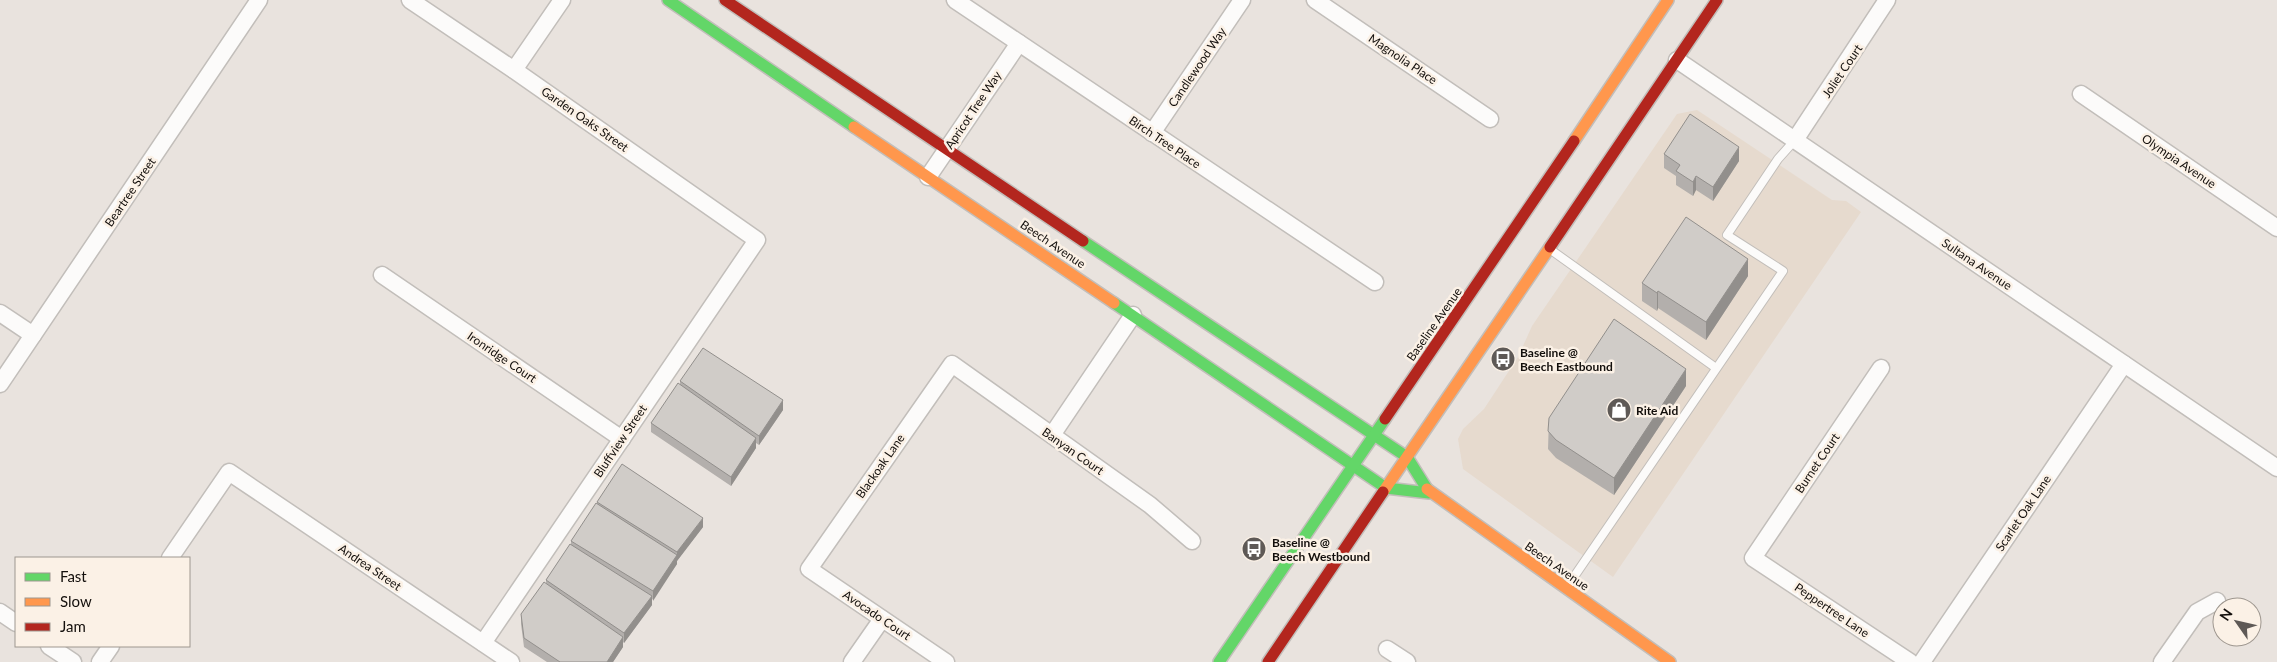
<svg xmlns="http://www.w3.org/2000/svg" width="2277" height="662" font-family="Lato,sans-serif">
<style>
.built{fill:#e6dace}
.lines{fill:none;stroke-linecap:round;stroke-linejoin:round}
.lane-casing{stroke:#c2beba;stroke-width:10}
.street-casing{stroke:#c2beba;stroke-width:19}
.fast-casing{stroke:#c2beba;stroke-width:14}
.slow-casing{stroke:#c2beba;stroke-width:14}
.jam-casing{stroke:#c2beba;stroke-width:14}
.lane{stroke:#fcfbfa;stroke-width:8}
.street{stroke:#fcfbfa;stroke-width:16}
.fast{stroke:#63d668;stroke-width:11}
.slow{stroke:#ff974d;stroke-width:11}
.jam{stroke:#b3261e;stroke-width:11}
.wall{fill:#b3afac}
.shaded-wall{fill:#928f8c}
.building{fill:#d0ccc8;stroke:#928f8c}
.labels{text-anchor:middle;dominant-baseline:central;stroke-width:5;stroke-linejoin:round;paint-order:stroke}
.street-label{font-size:12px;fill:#130f0c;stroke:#fbf1e6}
.poi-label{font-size:12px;font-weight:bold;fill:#130f0c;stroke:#fbf1e6;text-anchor:start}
</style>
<rect width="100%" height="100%" fill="#e9e3de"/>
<path class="built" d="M1697,110L1832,200L1846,201L1861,212L1613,577L1463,469L1458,439L1463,429L1484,409L1518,357L1532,326L1677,114Z"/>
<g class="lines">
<defs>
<g id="lane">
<path d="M1551,250L1716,368"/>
<path d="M1567,587L1783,271L1727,235L1778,159L1795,140"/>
</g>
<g id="street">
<path d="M410,0L514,70L757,240L483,643"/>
<path d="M955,0L1375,282"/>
<path d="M1315,0L1490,119"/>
<path d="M1677,60L2277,468"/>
<path d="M514,70L562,0"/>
<path d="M2081,94L2277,228"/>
<path d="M1152,133L1242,0"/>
<path d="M1795,140L1887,0"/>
<path d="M928,177L1019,43"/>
<path d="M382,275L622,439"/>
<path d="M0,313L33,335"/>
<path d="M1881,368L1753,558L1910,662"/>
<path d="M0,384L259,0"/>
<path d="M1052,435L1133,315"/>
<path d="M170,558L229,472L511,662"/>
<path d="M0,612L16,623"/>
<path d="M49,646L73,662"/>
<path d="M1387,649L1407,662"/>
<path d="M100,662L111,646"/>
<path d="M852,662L882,619"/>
<path d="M946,662L809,569L952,364L1150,505L1192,541"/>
<path d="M1922,662L2124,364"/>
<path d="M2162,662L2197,612L2217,601"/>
</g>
<g id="fast">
<path d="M668,0L854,127"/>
<path d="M1083,241L1407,457L1427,489"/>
<path d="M1114,303L1386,488L1429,493"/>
<path d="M1219,662L1385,419"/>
</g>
<g id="slow">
<path d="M854,127L1114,303"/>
<path d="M1574,141L1668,0"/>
<path d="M1427,489L1670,662"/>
<path d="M1383,492L1550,247"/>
</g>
<g id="jam">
<path d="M725,0L1083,241"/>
<path d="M1550,247L1717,0"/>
<path d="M1385,419L1574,141"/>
<path d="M1268,662L1383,492"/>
</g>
</defs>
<use href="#lane" class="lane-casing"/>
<use href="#street" class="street-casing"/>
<use href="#fast" class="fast-casing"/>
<use href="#slow" class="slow-casing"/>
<use href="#jam" class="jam-casing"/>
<use href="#lane" class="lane"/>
<use href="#street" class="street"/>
<use href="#fast" class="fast"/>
<use href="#slow" class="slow"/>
<use href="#jam" class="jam"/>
</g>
<g class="wall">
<path d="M1664,154L1739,161L1713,201L1696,190L1693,196L1676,185V176L1664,168Z"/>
<path d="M1748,276L1706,340L1658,308L1657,311L1642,301V283Z"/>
<path d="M680,381L783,410L759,445L756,443V448L731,486L651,432V423L680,384Z"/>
<path d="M1686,386L1614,495L1556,458L1548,449L1549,418Z"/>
<path d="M597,502L703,527L677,561V564L652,600V605L624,643L623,642V647L613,662H547L524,647L521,624V614L546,584V580L571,545V541L597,504Z"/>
</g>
<g class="shaded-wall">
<path d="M1739,147V161L1713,201V187Z"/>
<path d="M1696,176V190L1693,196V182Z"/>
<path d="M1748,259V276L1706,340V322Z"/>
<path d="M1658,291V308L1657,311V293Z"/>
<path d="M1686,369V386L1614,495V478Z"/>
<path d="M783,400V410L759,445V436Z"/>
<path d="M756,438V448L731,486V477Z"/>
<path d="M703,518V527L677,561V552Z"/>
<path d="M677,555V564L653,601V591Z"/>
<path d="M652,596V605L624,643V633Z"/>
<path d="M623,637V647L613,662H607Z"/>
</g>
<g class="building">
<path d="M1690,114L1739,147L1713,187L1696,176L1693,182L1676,171L1680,165L1664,154Z"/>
<path d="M1686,217L1748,259L1706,322L1658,291L1657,293L1642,283Z"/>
<path d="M1614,319L1686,369L1614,478L1556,440L1548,431L1549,418Z"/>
<path d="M703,348L783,400L759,436L680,381Z"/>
<path d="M678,383L756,438L731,477L651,423Z"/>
<path d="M622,464L703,518L677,552L597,502Z"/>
<path d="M596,503L677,555L653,591L571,541Z"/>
<path d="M570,544L652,596L624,633L546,580Z"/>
<path d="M544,582L623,637L607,662H560L524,638L521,614Z"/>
</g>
<defs>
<symbol id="bus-disc" viewBox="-11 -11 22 22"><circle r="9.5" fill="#5e5956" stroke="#fbf1e6"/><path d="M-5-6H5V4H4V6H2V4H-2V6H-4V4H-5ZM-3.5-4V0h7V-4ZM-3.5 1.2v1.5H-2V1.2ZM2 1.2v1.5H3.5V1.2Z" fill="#fff"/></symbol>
<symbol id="shop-disc" viewBox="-11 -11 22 22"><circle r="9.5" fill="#5e5956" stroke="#fbf1e6"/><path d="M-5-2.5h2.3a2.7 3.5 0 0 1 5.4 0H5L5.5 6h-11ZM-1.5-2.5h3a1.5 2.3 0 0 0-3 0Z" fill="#fff"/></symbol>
</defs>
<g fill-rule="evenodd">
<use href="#bus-disc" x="1489" y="345" width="28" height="28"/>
<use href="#shop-disc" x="1605" y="396" width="28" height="28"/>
<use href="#bus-disc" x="1240" y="535" width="28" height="28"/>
</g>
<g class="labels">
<g class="street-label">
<text transform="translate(1403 59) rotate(34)">Magnolia Place</text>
<text transform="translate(1197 67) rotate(-56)">Candlewood Way</text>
<text transform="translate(1842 71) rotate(-56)">Joliet Court</text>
<text transform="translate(973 110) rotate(-56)">Apricot Tree Way</text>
<text transform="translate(585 119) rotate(35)">Garden Oaks Street</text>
<text transform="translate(1165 142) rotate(34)">Birch Tree Place</text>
<text transform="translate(2179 161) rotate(34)">Olympia Avenue</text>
<text transform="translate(130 192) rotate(-56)">Beartree Street</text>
<text transform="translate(1053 244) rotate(34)">Beech Avenue</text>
<text transform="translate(1977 264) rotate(34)">Sultana Avenue</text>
<text transform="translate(1434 324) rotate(-55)">Baseline Avenue</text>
<text transform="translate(502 357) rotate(34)">Ironridge Court</text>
<text transform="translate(620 441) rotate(-56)">Bluffview Street</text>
<text transform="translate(1073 451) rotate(35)">Banyan Court</text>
<text transform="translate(1817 463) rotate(-56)">Burnet Court</text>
<text transform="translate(880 466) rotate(-55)">Blackoak Lane</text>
<text transform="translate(2023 513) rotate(-56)">Scarlet Oak Lane</text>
<text transform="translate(1557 566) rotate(35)">Beech Avenue</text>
<text transform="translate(370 567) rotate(34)">Andrea Street</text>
<text transform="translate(1832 610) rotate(34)">Peppertree Lane</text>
<text transform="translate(877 615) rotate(34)">Avocado Court</text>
</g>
<g class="poi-label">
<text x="1520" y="352">Baseline @<tspan x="1520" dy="14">Beech Eastbound</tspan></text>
<text x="1636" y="410">Rite Aid</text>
<text x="1272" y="542">Baseline @<tspan x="1272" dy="14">Beech Westbound</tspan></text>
</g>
</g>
<rect x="15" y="557" width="175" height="90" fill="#fbf1e6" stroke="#9e978f"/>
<rect x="25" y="573" width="25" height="8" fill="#63d668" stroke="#9e978f"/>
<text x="60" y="582" font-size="15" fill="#130f0c">Fast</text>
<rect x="25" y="598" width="25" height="8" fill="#ff974d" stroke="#9e978f"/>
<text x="60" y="607" font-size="15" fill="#130f0c">Slow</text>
<rect x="25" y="623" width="25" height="8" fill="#b3261e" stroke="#9e978f"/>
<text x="60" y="632" font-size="15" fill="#130f0c">Jam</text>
<g transform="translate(2237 622) rotate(304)"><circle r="24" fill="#fbf1e6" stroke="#9e978f"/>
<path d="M0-4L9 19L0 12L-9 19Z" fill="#5e5956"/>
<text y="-8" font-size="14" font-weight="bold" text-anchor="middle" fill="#130f0c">N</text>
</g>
</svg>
